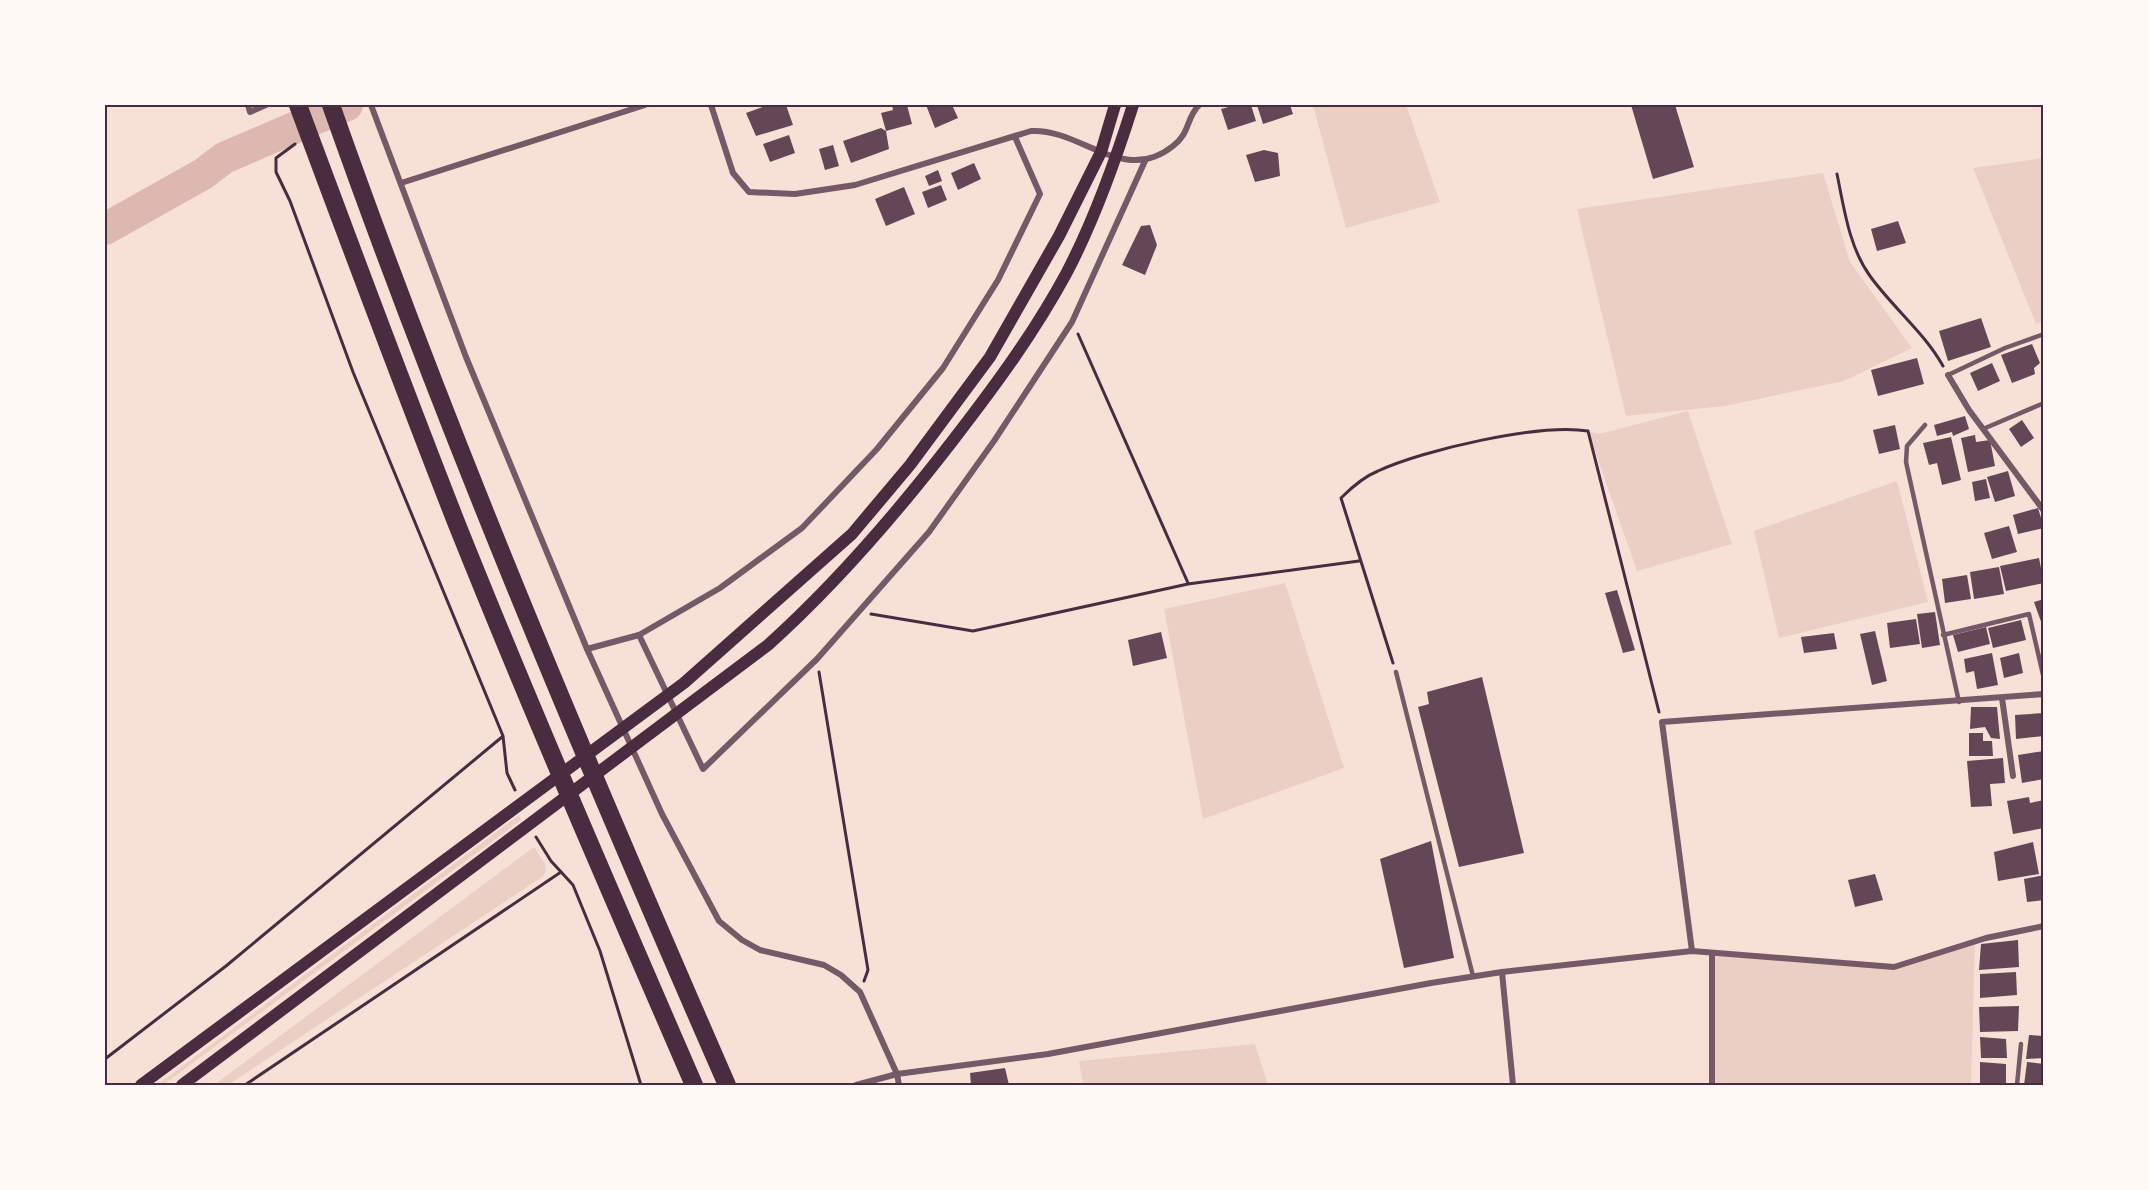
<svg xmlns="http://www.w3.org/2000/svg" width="2149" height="1190" font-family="Mulish,sans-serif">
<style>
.green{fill:#ebcfc5}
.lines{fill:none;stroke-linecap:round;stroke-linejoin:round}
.river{stroke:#dcb8b0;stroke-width:32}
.building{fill:#644757}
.path{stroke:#4a2c40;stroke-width:3}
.service{stroke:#755966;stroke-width:4.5}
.minor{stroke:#755966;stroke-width:6}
.secondary{stroke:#4a2c40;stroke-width:12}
.motorway{stroke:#4a2c40;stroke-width:18}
.neatline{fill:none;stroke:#4a2c40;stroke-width:2}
</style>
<rect width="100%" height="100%" fill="#f7e1d7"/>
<g class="green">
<path d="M1313,105H1406L1440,202L1346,228Z"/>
<path d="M2044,158V321L2036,324L1973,168Z"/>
<path d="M1823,173L1850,262L1912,348L1844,381L1725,406L1626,416L1577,209Z"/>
<path d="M1688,411L1732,544L1637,571L1588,431L1599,434Z"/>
<path d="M1897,481L1928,602L1779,638L1754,531Z"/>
<path d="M1285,583L1344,768L1203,819L1164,609Z"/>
<path d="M519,815L521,820L163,1085H157Z"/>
<path d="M534,847L545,864L546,871L542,877L228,1085H214Z"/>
<path d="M1975,942L1971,1085H1712V953L1894,967Z"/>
<path d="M1255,1044L1268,1085H1083L1079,1061Z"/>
</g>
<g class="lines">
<path class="river" d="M105,229L203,174L224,158L347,105"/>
</g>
<g class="building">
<path d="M768,105H786L793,125L756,136L746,113Z"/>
<path d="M892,105H907L912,124L886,131L881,113L893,110Z"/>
<path d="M926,105H952L958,118L935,128Z"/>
<path d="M1236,105H1251L1256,121L1228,130L1221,109Z"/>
<path d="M1257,105H1290L1293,114L1263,124Z"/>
<path d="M1631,105H1675L1694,167L1653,179Z"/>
<path d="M881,128L886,131L889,149L851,163L843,141Z"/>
<path d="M789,135L795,153L770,162L763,144Z"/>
<path d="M833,145L839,166L825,170L819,149Z"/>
<path d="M1264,150L1278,153L1280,176L1255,182L1246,155Z"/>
<path d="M974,163L981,179L958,190L951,173Z"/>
<path d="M938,170L942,181L929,186L925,176Z"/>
<path d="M941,185L947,200L928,208L922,192Z"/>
<path d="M904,187L915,214L886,226L875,199Z"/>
<path d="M1898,221L1906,243L1877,251L1871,229Z"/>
<path d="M1150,225L1157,245L1145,275L1122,265L1141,226Z"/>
<path d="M1981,318L1991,347L1948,361L1939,331Z"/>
<path d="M2032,344L2040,363L2034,368L2035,374L2012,383L2001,355Z"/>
<path d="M1917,358L1924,384L1878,396L1871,370Z"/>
<path d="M1992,363L2000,381L1978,391L1970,373Z"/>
<path d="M1965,416L1969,429L1953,436L1952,432L1937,436L1934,425Z"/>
<path d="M2022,420L2034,438L2021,447L2009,429Z"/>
<path d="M1895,425L1900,449L1879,454L1873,430Z"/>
<path d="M1975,435L1976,442L1990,440L1995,466L1968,472L1961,438Z"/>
<path d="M1951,437L1961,480L1942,485L1937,463L1929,465L1923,443Z"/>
<path d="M2008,471L2015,496L1995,502L1987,477Z"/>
<path d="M1986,479L1990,498L1975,501L1972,482Z"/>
<path d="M2038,508L2044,528L2018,534L2013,515Z"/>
<path d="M2009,526L2017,552L1992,559L1984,533Z"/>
<path d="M2039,558L2044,583L2006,591L2000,566Z"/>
<path d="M1999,567L2004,594L1974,599L1970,572Z"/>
<path d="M1967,575L1971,599L1945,603L1942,579Z"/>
<path d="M1617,590L1635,650L1623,653L1605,593Z"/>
<path d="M2044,599V630L2034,602Z"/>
<path d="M1935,612L1940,645L1922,648L1917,614Z"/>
<path d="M1916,619L1920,644L1890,648L1887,623Z"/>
<path d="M2021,620L2026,640L1993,648L1988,628Z"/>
<path d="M1986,627L1990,644L1958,652L1953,635Z"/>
<path d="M1875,631L1887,681L1872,685L1860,634Z"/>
<path d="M1161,632L1167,658L1133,666L1128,640Z"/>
<path d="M1834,633L1837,649L1804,653L1801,637Z"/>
<path d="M1992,653L1998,685L1977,689L1974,671L1966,673L1964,659Z"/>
<path d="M2019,653L2023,673L2004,678L2000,658Z"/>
<path d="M1482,677L1524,853L1459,867L1418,707L1429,704L1427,692Z"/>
<path d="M1971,707H1997L2000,739L1991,738L1985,727L1970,729Z"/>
<path d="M2044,713V736L2016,739L2015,715Z"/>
<path d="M1969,733H1983V741H1992L1993,756H1969Z"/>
<path d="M2044,751V779L2022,783L2018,755Z"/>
<path d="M2003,758L2005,783L1990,784L1992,806L1971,807L1967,761Z"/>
<path d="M2029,797L2030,803L2044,800V828L2013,834L2007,801Z"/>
<path d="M1431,841L1454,958L1404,968L1380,859Z"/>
<path d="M2033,842L2039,874L1998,881L1994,852Z"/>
<path d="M1875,874L1883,900L1855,907L1848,880Z"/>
<path d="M2044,875V900L2027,902L2024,879Z"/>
<path d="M2018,940L2019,967L1979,970L1981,944Z"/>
<path d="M2016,972L2017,995L1980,998V974Z"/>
<path d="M2019,1006L2018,1031L1980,1032L1979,1007Z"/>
<path d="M2029,1035L2044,1036V1058L2026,1059Z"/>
<path d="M1980,1037L2006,1039L2007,1058H1981Z"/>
<path d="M1980,1062L2006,1064V1085L1980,1084Z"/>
<path d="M2027,1062L2044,1064V1085H2024Z"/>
<path d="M1005,1068L1009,1085H971L970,1073Z"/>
</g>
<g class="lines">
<g class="path">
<path d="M295,144L276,158V172L290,201L353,372L503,736L507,773L515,790"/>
<path d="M1837,174C1844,208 1849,247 1870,276C1893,308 1924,332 1943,366"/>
<path d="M1078,334L1188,583"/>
<path d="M871,614L973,631L1188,584L1359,561"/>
<path d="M1393,663L1341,498C1352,487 1363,477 1378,471C1423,450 1540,423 1588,431L1659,712"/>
<path d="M819,672L868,970L864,981"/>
<path d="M536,837L551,861L573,885L600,951L641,1085"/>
<path d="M105,1059L226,966L502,737"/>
<path d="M245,1085L561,872"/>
</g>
<g class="service">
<path d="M1948,375L2005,348L2044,334"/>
<path d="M1925,425L1907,446L1906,462L1959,702"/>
<path d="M1983,429L2044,403"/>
<path d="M1943,635L2029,614L2044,679"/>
<path d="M1396,672L1473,976"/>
<path d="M2017,1085L2021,1044"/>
</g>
<g class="minor">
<path d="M248,105L250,112L266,105"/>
<path d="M371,105L466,357L587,649L662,814L719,921L742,940L760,950L824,965L841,975L860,992L897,1074L899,1085"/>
<path d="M711,105L733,173L749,192L795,194L855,185L1031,131C1081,128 1123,186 1173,146C1191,132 1185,120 1199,105"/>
<path d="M401,183L645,105"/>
<path d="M1948,375L1969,410L2044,511"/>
<path d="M639,635L703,769L817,659L929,532L994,441L1072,322L1145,161"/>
<path d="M587,649L639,635L720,588L802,528L877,449L943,368L998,280L1040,194L1015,137"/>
<path d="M2002,698L2013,776"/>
<path d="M1692,951L1662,722L2044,694"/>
<path d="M1712,953V1085"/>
<path d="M1502,972L1513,1085"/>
<path d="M856,1085L897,1074L1048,1054L1431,983L1502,972L1692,951L1894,967L1986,938L2044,926"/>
</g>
<g class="secondary">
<path d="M141,1085L684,683L852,534L910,465L990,357L1059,236L1101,152L1115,105"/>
<path d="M182,1085L768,645C838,582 897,513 954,439C995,386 1034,333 1066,274C1094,221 1115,162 1133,105"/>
</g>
<g class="motorway">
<path d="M298,105C350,245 402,384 456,522C532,712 613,898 694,1085"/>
<path d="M331,105C448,437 586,762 727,1085"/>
</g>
</g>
<rect width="2149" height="1190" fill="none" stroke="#fffaf5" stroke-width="213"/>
<rect x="106" y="106" width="1936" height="978" class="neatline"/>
</svg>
